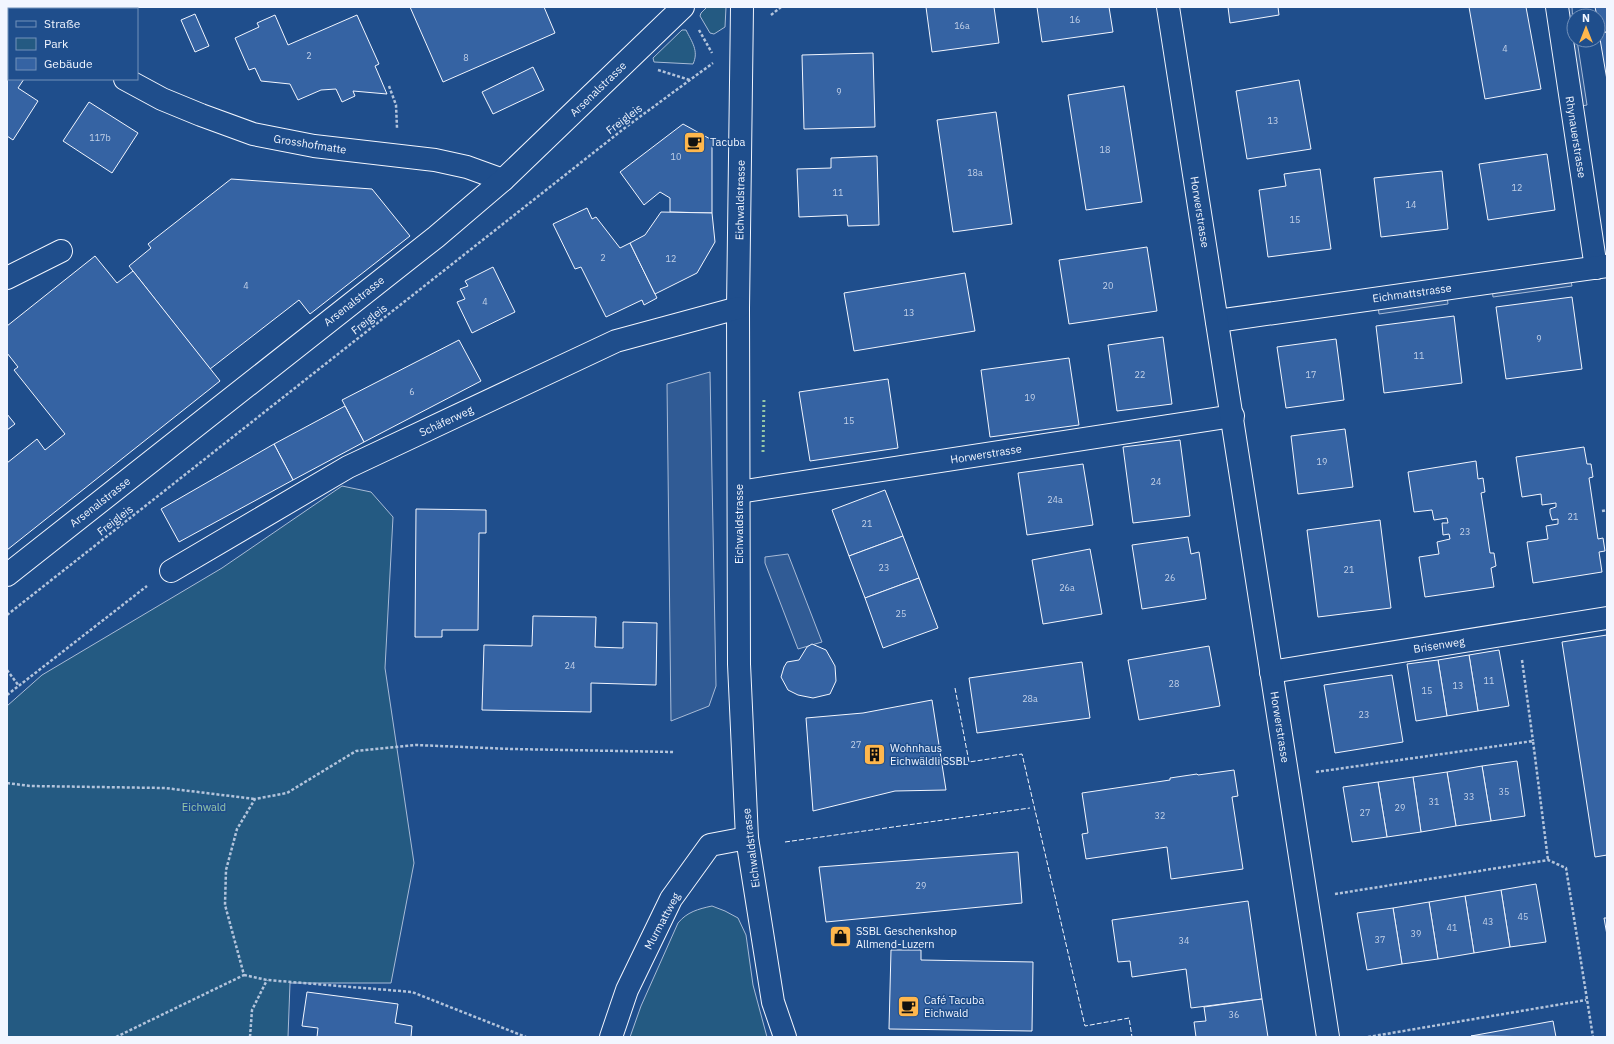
<svg xmlns="http://www.w3.org/2000/svg" width="1614" height="1044" font-family="'IBM Plex Sans',sans-serif">
<style>
.green{fill:#245a82;stroke:#a8bbd7}
.parking{fill:#305b95;stroke:#a8bbd7}
.building{fill:#3563a3;stroke:#f2f6ff}
.lines{fill:none;stroke-linecap:round;stroke-linejoin:round}
.minor-casing{stroke:#f2f6ff;stroke-width:24}
.major-casing{stroke:#f2f6ff;stroke-width:24}
.path{stroke:#b3c4dc;stroke-width:2.5;stroke-dasharray:3 2;stroke-linecap:butt}
.minor{stroke:#1f4e8c;stroke-width:22}
.major{stroke:#1f4e8c;stroke-width:22}
.hedge{stroke:#97c8a6;stroke-width:3;stroke-dasharray:2 3;stroke-linecap:butt}
.fence{stroke:#f2f6ff;stroke-width:1;stroke-dasharray:5 2;stroke-linecap:butt}
.labels{text-anchor:middle;dominant-baseline:central;stroke-width:3;stroke-linejoin:round;paint-order:stroke}
.number-label{font-size:9px;fill:#c3d1e8}
.street-label{font-size:11px;fill:#f2f6ff;stroke:#1f4e8c}
.poi-label{font-size:11px;fill:#f2f6ff;stroke:#1f4e8c;text-anchor:start}
.park-label{font-size:11px;fill:#97c8a6;stroke:#1f4e8c}
</style>
<rect width="100%" height="100%" fill="#1f4e8c"/>
<g class="green">
<path d="M707,7H726L725,27L714,34L710,33L700,16L701,13Z"/>
<path d="M682,30H686C692,42 699,51 693,64L654,62L653,58Z"/>
<path d="M342,486L371,492L393,517L385,668L414,863L391,983H290L288,1037H7V706L42,675L222,568Z"/>
<path d="M712,906L725,911L738,918L746,935L753,985L767,1037H630L641,1006L678,923C687,912 698,909 712,906Z"/>
</g>
<g class="parking">
<path d="M1563,7H1572L1574,40H1577L1587,105L1577,107Z"/>
<path d="M1570,277L1572,286L1493,297L1492,289Z"/>
<path d="M1447,296L1448,304L1379,314L1378,306Z"/>
<path d="M710,372L716,686L709,706L671,721L667,384Z"/>
<path d="M788,554L822,642L798,649L765,563V557Z"/>
</g>
<g class="building">
<path d="M410,7H544L555,33L443,82Z"/>
<path d="M926,7H994L999,43L932,52Z"/>
<path d="M1037,7H1109L1113,32L1042,42Z"/>
<path d="M1228,7H1278L1279,15L1230,23Z"/>
<path d="M1469,7H1526L1541,89L1485,99Z"/>
<path d="M1595,7H1607V32L1599,33L1598,16H1597Z"/>
<path d="M195,14L209,46L195,52L181,20Z"/>
<path d="M275,15L288,45L357,15L379,64L375,66L387,94L353,91L355,96L342,102L336,89L321,90L298,100L290,84L261,81L255,68L249,70L235,38L259,27L257,23Z"/>
<path d="M1607,32V80L1599,33Z"/>
<path d="M873,53L875,127L804,129L802,55Z"/>
<path d="M7,61L9,63V79H24L18,88L38,101L13,140L7,136Z"/>
<path d="M533,67L544,90L493,114L482,92Z"/>
<path d="M1299,80L1311,149L1247,159L1236,91Z"/>
<path d="M1124,86L1142,202L1086,210L1068,95Z"/>
<path d="M89,102L138,133L112,173L63,141Z"/>
<path d="M996,112L1012,224L953,232L937,120Z"/>
<path d="M683,124L712,140V213L670,212V198L660,192L644,205L620,172Z"/>
<path d="M1547,154L1555,210L1488,220L1479,164Z"/>
<path d="M877,156L879,225L848,226L847,215L799,217L797,169L831,168V158Z"/>
<path d="M1320,169L1331,249L1268,257L1259,190L1286,186L1284,174Z"/>
<path d="M1442,171L1448,229L1381,237L1374,178Z"/>
<path d="M231,179L372,189L410,236L310,314L299,300L210,369L129,266L151,248L148,244Z"/>
<path d="M587,208L592,219L596,217L620,248L630,243L657,298L644,305L642,300L606,317L581,267L575,269L553,224Z"/>
<path d="M661,212L712,213L715,242L697,273L655,294L630,243L645,235Z"/>
<path d="M1147,247L1157,311L1069,324L1059,260Z"/>
<path d="M95,256L117,283L133,271L220,381L7,550V463L37,439L45,450L65,434L14,370L18,367L7,353V326Z"/>
<path d="M493,267L515,312L472,333L457,302L465,299L460,289L468,286L465,281Z"/>
<path d="M965,273L975,331L854,351L844,293Z"/>
<path d="M1572,297L1582,369L1506,379L1496,307Z"/>
<path d="M1454,316L1462,383L1384,393L1376,326Z"/>
<path d="M1163,337L1172,404L1117,411L1108,345Z"/>
<path d="M1336,339L1344,400L1286,408L1277,347Z"/>
<path d="M459,340L481,381L364,442L342,400Z"/>
<path d="M1069,358L1079,425L990,437L981,370Z"/>
<path d="M888,379L898,448L810,461L799,392Z"/>
<path d="M345,406L364,442L293,480L274,444Z"/>
<path d="M7,414L15,424L7,430Z"/>
<path d="M1345,429L1353,487L1298,494L1291,436Z"/>
<path d="M1180,440L1190,516L1133,523L1123,447Z"/>
<path d="M274,444L293,480L179,542L161,509Z"/>
<path d="M1584,447L1587,464H1591L1593,477L1589,478L1598,539L1603,538L1605,551L1599,552L1602,572L1533,583L1527,542L1548,539L1546,526L1558,524V519L1552,520L1550,513V509L1556,507V503L1542,505L1541,494L1522,497L1516,457Z"/>
<path d="M1476,461L1478,479L1483,478L1485,492L1481,493L1490,553H1494L1496,566L1491,568L1494,587L1425,597L1419,557L1439,554L1437,542L1450,539L1449,534L1443,535L1442,523H1448L1447,518L1434,520L1432,510L1414,512L1408,472Z"/>
<path d="M1083,464L1093,525L1027,535L1018,473Z"/>
<path d="M885,490L903,536L849,556L832,510Z"/>
<path d="M416,509L486,510V533H479L478,630H442V637H415Z"/>
<path d="M1380,520L1391,608L1318,617L1307,530Z"/>
<path d="M903,536L919,578L865,598L849,556Z"/>
<path d="M1188,537L1191,554L1199,552L1206,599L1142,609L1132,545Z"/>
<path d="M1090,549L1102,614L1043,624L1032,560Z"/>
<path d="M919,578L938,628L883,648L865,598Z"/>
<path d="M533,616L596,617L595,647L623,648V622L657,623L656,685L591,683V712L482,710L484,645L532,646Z"/>
<path d="M1607,635V855L1595,857L1562,642Z"/>
<path d="M812,644L826,650L835,666L836,681L830,694L813,698L798,695L788,690L781,677L784,667L787,662L799,660L807,647Z"/>
<path d="M1209,646L1220,706L1139,720L1128,660Z"/>
<path d="M1499,650L1509,706L1478,711L1469,655Z"/>
<path d="M1469,655L1478,711L1447,716L1438,660Z"/>
<path d="M1438,660L1447,716L1416,721L1407,664Z"/>
<path d="M1082,662L1090,718L977,733L969,678Z"/>
<path d="M1392,675L1403,742L1335,753L1324,685Z"/>
<path d="M932,700L946,790L895,791L813,811L806,718L863,713Z"/>
<path d="M1517,761L1525,816L1491,821L1482,766Z"/>
<path d="M1482,766L1491,821L1456,826L1447,772Z"/>
<path d="M1234,770L1238,796L1232,797L1243,869L1171,879L1167,847L1086,859L1082,834L1088,833L1082,793L1170,780V778L1197,774L1198,775Z"/>
<path d="M1447,772L1456,826L1421,832L1413,777Z"/>
<path d="M1413,777L1421,832L1387,837L1378,782Z"/>
<path d="M1378,782L1387,837L1352,842L1343,787Z"/>
<path d="M1018,852L1022,903L826,922L819,867Z"/>
<path d="M1536,884L1546,942L1510,947L1501,890Z"/>
<path d="M1501,890L1510,947L1474,953L1465,896Z"/>
<path d="M1465,896L1474,953L1438,959L1429,902Z"/>
<path d="M1248,901L1262,999L1191,1008L1186,969L1132,977L1130,961L1118,962L1112,920Z"/>
<path d="M1429,902L1438,959L1402,964L1393,908Z"/>
<path d="M1393,908L1402,964L1367,970L1357,913Z"/>
<path d="M1604,918H1607V935Z"/>
<path d="M891,950H921V960L1033,962L1032,1031L889,1029Z"/>
<path d="M307,992L398,1004L395,1023L412,1026L411,1037H317L318,1028L302,1026Z"/>
<path d="M1262,999L1268,1037H1196L1194,1022L1206,1021L1204,1007Z"/>
<path d="M1553,1021L1556,1037L1471,1036Z"/>
</g>
<g class="lines">
<defs>
<g id="minor">
<path d="M742,7L738,308L739,664L747,838L773,1002L785,1037"/>
<path d="M1557,7L1596,268"/>
<path d="M7,13L9,14"/>
<path d="M125,79L162,99L201,115L253,134L314,146L435,160L467,167L503,180"/>
<path d="M7,278L61,251"/>
<path d="M1217,321L1607,266"/>
<path d="M739,492L1233,416"/>
<path d="M171,571L348,467L616,341L738,308"/>
<path d="M7,575L436,237L503,180L683,7"/>
<path d="M1271,672L1607,618"/>
<path d="M611,1037L627,990L671,899L710,845L747,838"/>
</g>
<path id="major" d="M1168,7L1328,1037"/>
</defs>
<use href="#minor" class="minor-casing"/>
<use href="#major" class="major-casing"/>
<g class="path">
<path d="M771,15L781,7"/>
<path d="M699,30L712,53"/>
<path d="M658,70L690,80"/>
<path d="M389,86L396,105L397,128"/>
<path d="M1602,511L1607,510"/>
<path d="M7,615L626,127L713,63"/>
<path d="M1522,660L1533,741"/>
<path d="M7,670L19,686"/>
<path d="M7,695L147,586"/>
<path d="M1316,772L1533,741L1548,860"/>
<path d="M7,783L30,786L165,788L255,799"/>
<path d="M1335,894L1548,860L1566,868L1593,1037"/>
<path d="M244,975L267,980L412,992L526,1037"/>
<path d="M116,1037L244,975L225,905L226,870L237,829L255,799L287,793L356,751L416,745L512,749L674,752"/>
<path d="M250,1037L252,1010L267,980"/>
<path d="M1368,1037L1586,1000"/>
</g>
<use href="#minor" class="minor"/>
<use href="#major" class="major"/>
<path class="hedge" d="M763,452L764,398"/>
<g class="fence">
<path d="M955,688L969,762L1022,754L1085,1026L1129,1018L1132,1037"/>
<path d="M785,842L1030,808"/>
</g>
</g>
<defs>
<symbol id="cafe-square" viewBox="-11 -11 22 22"><rect x="-9" y="-9" width="18" height="18" rx="4" fill="#ffb74d" stroke="#1f4e8c"/><path d="M-5.5-4.5H6V0H3Q3 3.5 0 3.5H-2.5Q-5.5 3.5-5.5 0ZM3-3.2v2h1.7v-2ZM-6 4.5H4V6H-6Z" fill="#111"/></symbol>
<symbol id="building-square" viewBox="-11 -11 22 22"><rect x="-9" y="-9" width="18" height="18" rx="4" fill="#ffb74d" stroke="#1f4e8c"/><path d="M-4-6H4V6H1V3H-1V6H-4ZM-2.5-4.3h1.7v1.8h-1.7ZM.8-4.3h1.7v1.8H.8ZM-2.5-1h1.7V.8h-1.7ZM.8-1h1.7V.8H.8Z" fill="#111"/></symbol>
<symbol id="shop-square" viewBox="-11 -11 22 22"><rect x="-9" y="-9" width="18" height="18" rx="4" fill="#ffb74d" stroke="#1f4e8c"/><path d="M-5-2.5h2.3a2.7 3.5 0 0 1 5.4 0H5L5.5 6h-11ZM-1.5-2.5h3a1.5 2.3 0 0 0-3 0Z" fill="#111"/></symbol>
</defs>
<g fill-rule="evenodd">
<use href="#cafe-square" x="682" y="130" width="25" height="25"/>
<use href="#building-square" x="862" y="742" width="25" height="25"/>
<use href="#shop-square" x="828" y="924" width="25" height="25"/>
<use href="#cafe-square" x="896" y="994" width="25" height="25"/>
</g>
<g class="labels">
<g class="number-label">
<text x="1075" y="19">16</text>
<text x="962" y="25">16a</text>
<text x="1505" y="48">4</text>
<text x="309" y="55">2</text>
<text x="466" y="57">8</text>
<text x="839" y="91">9</text>
<text x="1273" y="120">13</text>
<text x="100" y="137">117b</text>
<text x="1105" y="149">18</text>
<text x="676" y="156">10</text>
<text x="975" y="172">18a</text>
<text x="1517" y="187">12</text>
<text x="838" y="192">11</text>
<text x="1411" y="204">14</text>
<text x="1295" y="219">15</text>
<text x="603" y="257">2</text>
<text x="671" y="258">12</text>
<text x="246" y="285">4</text>
<text x="1108" y="285">20</text>
<text x="485" y="301">4</text>
<text x="909" y="312">13</text>
<text x="1539" y="338">9</text>
<text x="1419" y="355">11</text>
<text x="1140" y="374">22</text>
<text x="1311" y="374">17</text>
<text x="412" y="391">6</text>
<text x="1030" y="397">19</text>
<text x="849" y="420">15</text>
<text x="1322" y="461">19</text>
<text x="1156" y="481">24</text>
<text x="1055" y="499">24a</text>
<text x="1573" y="516">21</text>
<text x="867" y="523">21</text>
<text x="1465" y="531">23</text>
<text x="884" y="567">23</text>
<text x="1349" y="569">21</text>
<text x="1170" y="577">26</text>
<text x="1067" y="587">26a</text>
<text x="901" y="613">25</text>
<text x="570" y="665">24</text>
<text x="1489" y="680">11</text>
<text x="1174" y="683">28</text>
<text x="1458" y="685">13</text>
<text x="1427" y="690">15</text>
<text x="1030" y="698">28a</text>
<text x="1364" y="714">23</text>
<text x="856" y="744">27</text>
<text x="1504" y="791">35</text>
<text x="1469" y="796">33</text>
<text x="1434" y="801">31</text>
<text x="1400" y="807">29</text>
<text x="1365" y="812">27</text>
<text x="1160" y="815">32</text>
<text x="921" y="885">29</text>
<text x="1523" y="916">45</text>
<text x="1488" y="921">43</text>
<text x="1452" y="927">41</text>
<text x="1416" y="933">39</text>
<text x="1380" y="939">37</text>
<text x="1184" y="940">34</text>
<text x="1234" y="1014">36</text>
</g>
<g class="street-label">
<text transform="translate(598 89) rotate(-44)">Arsenalstrasse</text>
<text transform="translate(624 119) rotate(-37)">Freigleis</text>
<text transform="translate(1576 137) rotate(81)">Rhynauerstrasse</text>
<text transform="translate(310 144) rotate(9)">Grosshofmatte</text>
<text transform="translate(740 200) rotate(-89)">Eichwaldstrasse</text>
<text transform="translate(1200 212) rotate(81)">Horwerstrasse</text>
<text transform="translate(1412 293) rotate(-8)">Eichmattstrasse</text>
<text transform="translate(354 301) rotate(-38)">Arsenalstrasse</text>
<text transform="translate(369 319) rotate(-38)">Freigleis</text>
<text transform="translate(446 421) rotate(-25)">Schäferweg</text>
<text transform="translate(986 454) rotate(-9)">Horwerstrasse</text>
<text transform="translate(100 502) rotate(-38)">Arsenalstrasse</text>
<text transform="translate(115 520) rotate(-38)">Freigleis</text>
<text transform="translate(739 524) rotate(-90)">Eichwaldstrasse</text>
<text transform="translate(1439 645) rotate(-9)">Brisenweg</text>
<text transform="translate(1280 727) rotate(81)">Horwerstrasse</text>
<text transform="translate(751 848) rotate(-97)">Eichwaldstrasse</text>
<text transform="translate(662 921) rotate(-62)">Murmattweg</text>
</g>
<g class="poi-label">
<text x="710" y="142">Tacuba</text>
<text x="890" y="748">Wohnhaus<tspan x="890" dy="13">Eichwäldli SSBL</tspan></text>
<text x="856" y="931">SSBL Geschenkshop<tspan x="856" dy="13">Allmend-Luzern</tspan></text>
<text x="924" y="1000">Café Tacuba<tspan x="924" dy="13">Eichwald</tspan></text>
</g>
<g class="park-label">
<text x="204" y="807">Eichwald</text>
</g>
</g>
<rect width="1614" height="1044" fill="none" stroke="#f2f6ff" stroke-width="16"/>
<rect x="8" y="8" width="130" height="72" fill="#1f4e8c" stroke="#7391ba"/>
<rect x="16" y="21" width="20" height="6" fill="#1f4e8c" stroke="#7391ba"/>
<text x="44" y="28" font-size="12" fill="#f2f6ff">Straße</text>
<rect x="16" y="38" width="20" height="12" fill="#245a82" stroke="#7391ba"/>
<text x="44" y="48" font-size="12" fill="#f2f6ff">Park</text>
<rect x="16" y="58" width="20" height="12" fill="#3563a3" stroke="#7391ba"/>
<text x="44" y="68" font-size="12" fill="#f2f6ff">Gebäude</text>
<g transform="translate(1586 28)"><circle r="19" fill="#1f4e8c" stroke="#7391ba"/>
<path d="M0-3L7 15L0 10L-7 15Z" fill="#ffb74d"/>
<text y="-6" font-size="11" font-weight="bold" text-anchor="middle" fill="#f2f6ff">N</text>
</g>
</svg>
